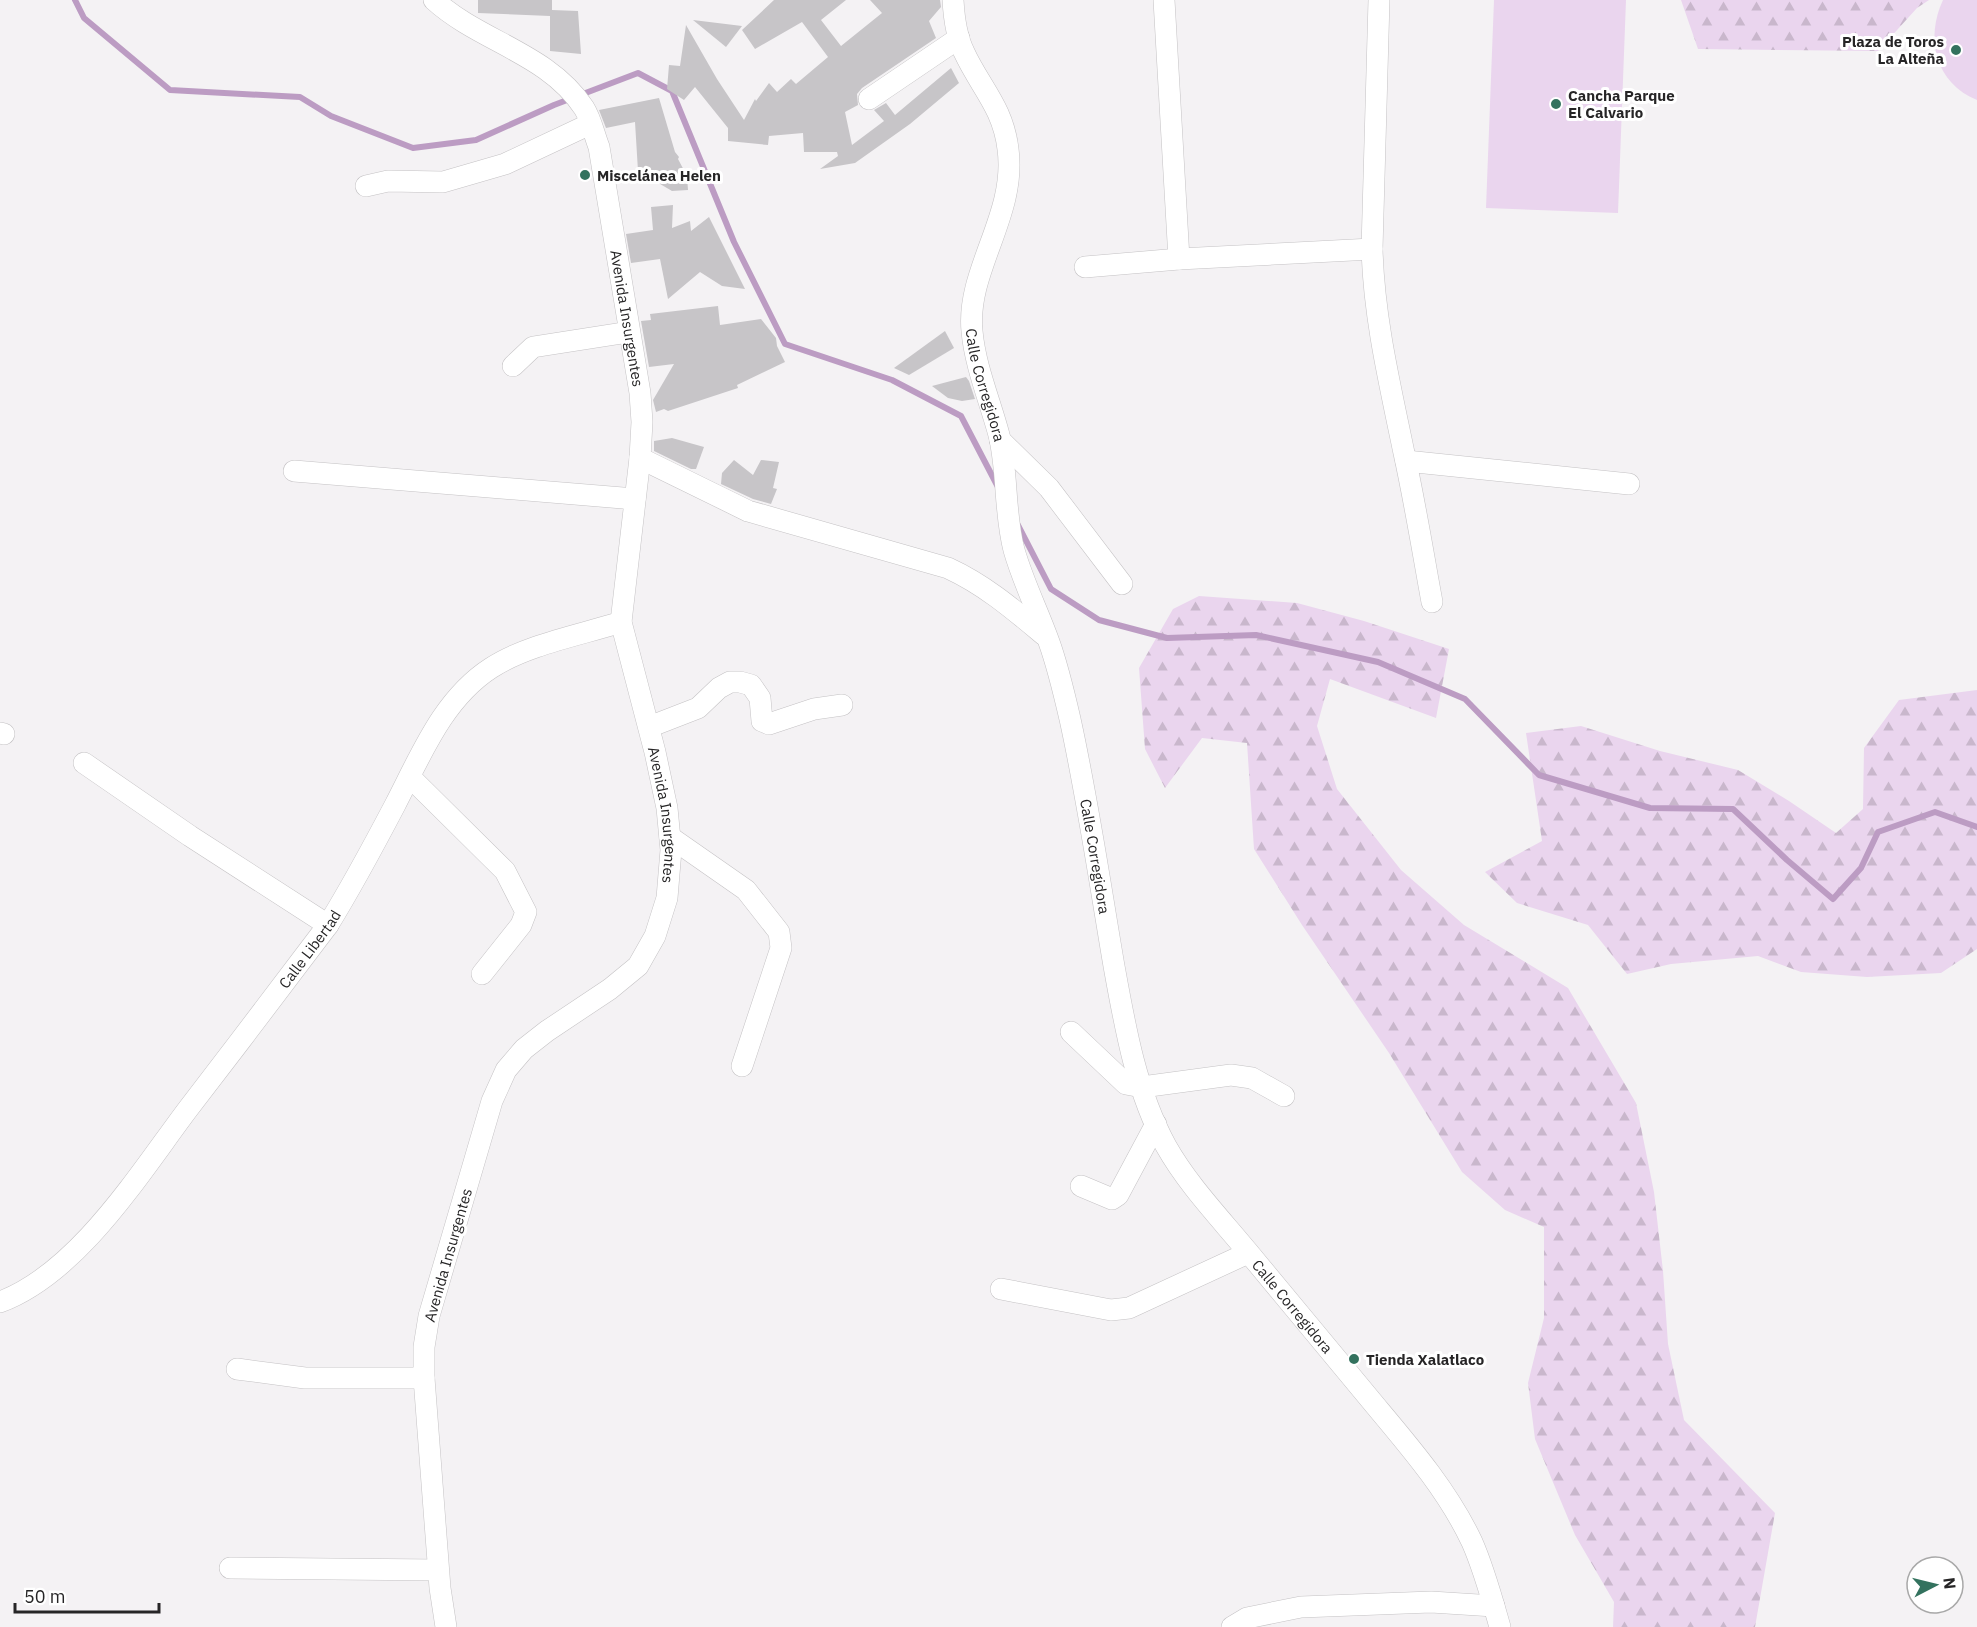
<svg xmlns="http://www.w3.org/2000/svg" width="1977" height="1627" font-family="'IBM Plex Sans',sans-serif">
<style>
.grass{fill:#ead5ee}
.forest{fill:url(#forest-firs)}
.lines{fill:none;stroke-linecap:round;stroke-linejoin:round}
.stream{stroke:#bc9cc3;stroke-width:6}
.building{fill:#c7c5c8}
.minor-casing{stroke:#c4c2c4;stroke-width:22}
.minor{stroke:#fff;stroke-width:21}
.poi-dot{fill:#33725e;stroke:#fff;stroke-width:2}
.labels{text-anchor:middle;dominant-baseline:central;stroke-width:6;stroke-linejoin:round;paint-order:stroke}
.poi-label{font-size:15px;font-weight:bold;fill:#262526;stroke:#fff;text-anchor:start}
.street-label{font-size:15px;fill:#262526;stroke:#fff}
</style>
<defs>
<pattern id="forest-firs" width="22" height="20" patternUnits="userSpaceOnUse" patternTransform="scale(1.5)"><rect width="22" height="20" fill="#ead5ee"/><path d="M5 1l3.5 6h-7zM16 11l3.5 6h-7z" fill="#c9b7cc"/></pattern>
</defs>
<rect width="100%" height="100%" fill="#f4f2f4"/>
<g class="grass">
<path d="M1494,0H1626L1618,213L1486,208Z"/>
<path d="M1943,0H1977V100C1935,83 1925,38 1943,0Z"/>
</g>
<g class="forest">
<path d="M1681,0H1929L1917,8L1878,51L1698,49Z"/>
<path d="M1199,596L1297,603L1364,621L1449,649L1436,718L1330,679L1317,726L1337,789L1401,870L1464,925L1568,988L1636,1103L1654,1192L1663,1271L1668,1344L1684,1420L1775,1513L1755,1627H1613L1614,1602L1575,1535L1535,1439L1528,1383L1544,1318V1227L1505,1210L1462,1172L1389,1053L1302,925L1254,849L1247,743L1202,738L1165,788L1145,749L1139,668L1173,609Z"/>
<path d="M1977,690V949L1941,973L1867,977L1801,972L1758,956L1671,964L1627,974L1588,925L1517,903L1485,872L1542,841L1526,733L1581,726L1660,751L1738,770L1789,801L1836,833L1863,809L1864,748L1899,700Z"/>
</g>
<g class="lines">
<g class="stream">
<path d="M75,0L84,18L170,90L300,97L331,116L413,148L476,140L554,105L638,73L672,91L734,242L785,344L892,380L961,416L998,487"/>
<path d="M1018,525L1051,589L1099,620L1167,638L1256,635L1378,662L1465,699L1539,775L1650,808L1733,809L1787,860L1833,899L1861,868L1878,832L1935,812L1977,827"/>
</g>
</g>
<g class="building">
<path d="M478,0H552V10L578,11L581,54L550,51V16L478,13Z"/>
<path d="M774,0H846L821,20L841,46L882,13L870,0H940L941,7L929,21L936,38L862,88L857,94L858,105L845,112L852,145L884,121L874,110L886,103L895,115L951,68L959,83L910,124L855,163L820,169L838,156L837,152H804L803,133L769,136L768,145L728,141V128L695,87L684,100L667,89L669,65L680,66L686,25L717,79L744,120L755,99L756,101L769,83L777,92L791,79L796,84L828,57L802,22L755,49L742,30Z"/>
<path d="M693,20L742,26L726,47Z"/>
<path d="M659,98L675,152L679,157L678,159L687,176L688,190L672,191L638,171L635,122L606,128L599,110Z"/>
<path d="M673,205L672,228L690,221L691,231L709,217L745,289L722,286L700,272L668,299L660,259L631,263L626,234L653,230L651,207Z"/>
<path d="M718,306L720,325L761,319L776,338L777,346L785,362L737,385L738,388L668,411L664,409L656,412L653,400L674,364L649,367L641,321L651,320L650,314Z"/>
<path d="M945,331L954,348L909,375L894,368Z"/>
<path d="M966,377L969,381L975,399L962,401L948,398L932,386Z"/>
<path d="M672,438L704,447L696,469H691L654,451V441Z"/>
<path d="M734,460L753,475L761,460L779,462L773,488L777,489L771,504L753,499L721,484L722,473Z"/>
</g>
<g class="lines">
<defs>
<g id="minor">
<path id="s1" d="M434,0C480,42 548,53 584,108C591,119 594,134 599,147L640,393L642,422L640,458L621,622L655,752L667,808L671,850L667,898L655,936L638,966L610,989L547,1031L524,1049L506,1070L492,1101L429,1316L424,1347V1378L440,1588L446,1627"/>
<path id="s2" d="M953,0C954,18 956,36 964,52C980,87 1003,107 1008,149C1017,215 966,270 972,331C975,366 990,401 999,435C1008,472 1004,512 1014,550C1023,582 1038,611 1049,642C1058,667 1064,693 1070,719C1088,801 1100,884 1114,966C1125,1027 1136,1091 1166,1146C1188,1185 1220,1218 1248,1252C1290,1303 1332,1353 1374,1404C1410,1447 1448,1491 1472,1542C1484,1569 1492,1599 1500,1627"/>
<path d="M1164,0L1179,259"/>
<path d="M1379,0L1372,249C1374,319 1390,385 1404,453C1415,503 1423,553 1432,602"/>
<path d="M869,99L959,38"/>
<path d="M366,186L388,181L443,182L505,164L590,124"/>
<path d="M1085,267L1179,259L1372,249"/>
<path d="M513,366L533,347L629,332"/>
<path d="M1000,440L1049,488L1122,584"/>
<path d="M640,458L748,511L948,568C985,585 1014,610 1044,635"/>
<path d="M1406,461L1629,484"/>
<path d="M294,471L635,499"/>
<path d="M649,727L698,708L719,688L730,682H740L751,685L760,698L762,721L769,724L814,709L842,705"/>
<path d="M0,733L4,734"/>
<path d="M84,763L190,836L328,925"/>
<path d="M410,777L505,871L526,912L521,925L482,974"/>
<path d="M670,837L746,890L779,932L781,948L742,1066"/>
<path d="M1071,1032L1126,1084L1142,1087L1231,1075L1252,1078L1284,1096"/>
<path d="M1081,1186L1112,1199L1118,1195L1156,1124"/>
<path d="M1001,1289L1111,1310L1129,1308L1248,1253"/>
<path id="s3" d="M0,1302C78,1273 139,1174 188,1109C235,1048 282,986 328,925C352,886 374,845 395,805C421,755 443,699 491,668C526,645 580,635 621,622"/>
<path d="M237,1369L305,1378H424"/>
<path d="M230,1568L438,1570"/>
<path d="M1232,1627L1247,1618L1301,1607L1431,1602L1494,1606"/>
</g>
</defs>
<use href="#minor" class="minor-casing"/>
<use href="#minor" class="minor"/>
</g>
<g class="poi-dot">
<circle cx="1956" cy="50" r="6"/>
<circle cx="1556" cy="104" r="6"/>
<circle cx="585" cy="175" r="6"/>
<circle cx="1354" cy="1359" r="6"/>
</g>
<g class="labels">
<g class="poi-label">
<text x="1944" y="41" text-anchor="end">Plaza de Toros<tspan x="1944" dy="17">La Alteña</tspan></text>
<text x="1568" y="95">Cancha Parque<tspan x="1568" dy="17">El Calvario</tspan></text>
<text x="597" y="175">Miscelánea Helen</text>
<text x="1366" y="1359">Tienda Xalatlaco</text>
</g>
<g class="street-label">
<text stroke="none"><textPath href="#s1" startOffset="402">Avenida Insurgentes</textPath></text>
<text stroke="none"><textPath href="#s2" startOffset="404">Calle Corregidora</textPath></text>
<text stroke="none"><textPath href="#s1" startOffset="906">Avenida Insurgentes</textPath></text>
<text stroke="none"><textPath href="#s2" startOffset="890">Calle Corregidora</textPath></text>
<text stroke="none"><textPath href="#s3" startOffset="474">Calle Libertad</textPath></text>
<text transform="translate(448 1255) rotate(-74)">Avenida Insurgentes</text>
<text stroke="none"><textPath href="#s2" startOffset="1394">Calle Corregidora</textPath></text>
</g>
</g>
<g transform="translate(1935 1585) rotate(83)"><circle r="28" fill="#ffffff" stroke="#a8a8a8" stroke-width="1.5"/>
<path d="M0-4.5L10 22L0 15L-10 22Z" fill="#33725e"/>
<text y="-9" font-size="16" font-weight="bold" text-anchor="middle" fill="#262526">N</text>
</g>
<path d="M15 1603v9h144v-9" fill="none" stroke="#262526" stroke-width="3"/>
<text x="24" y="1603" font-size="18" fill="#262526" stroke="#ffffff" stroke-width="4.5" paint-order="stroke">50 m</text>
</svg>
